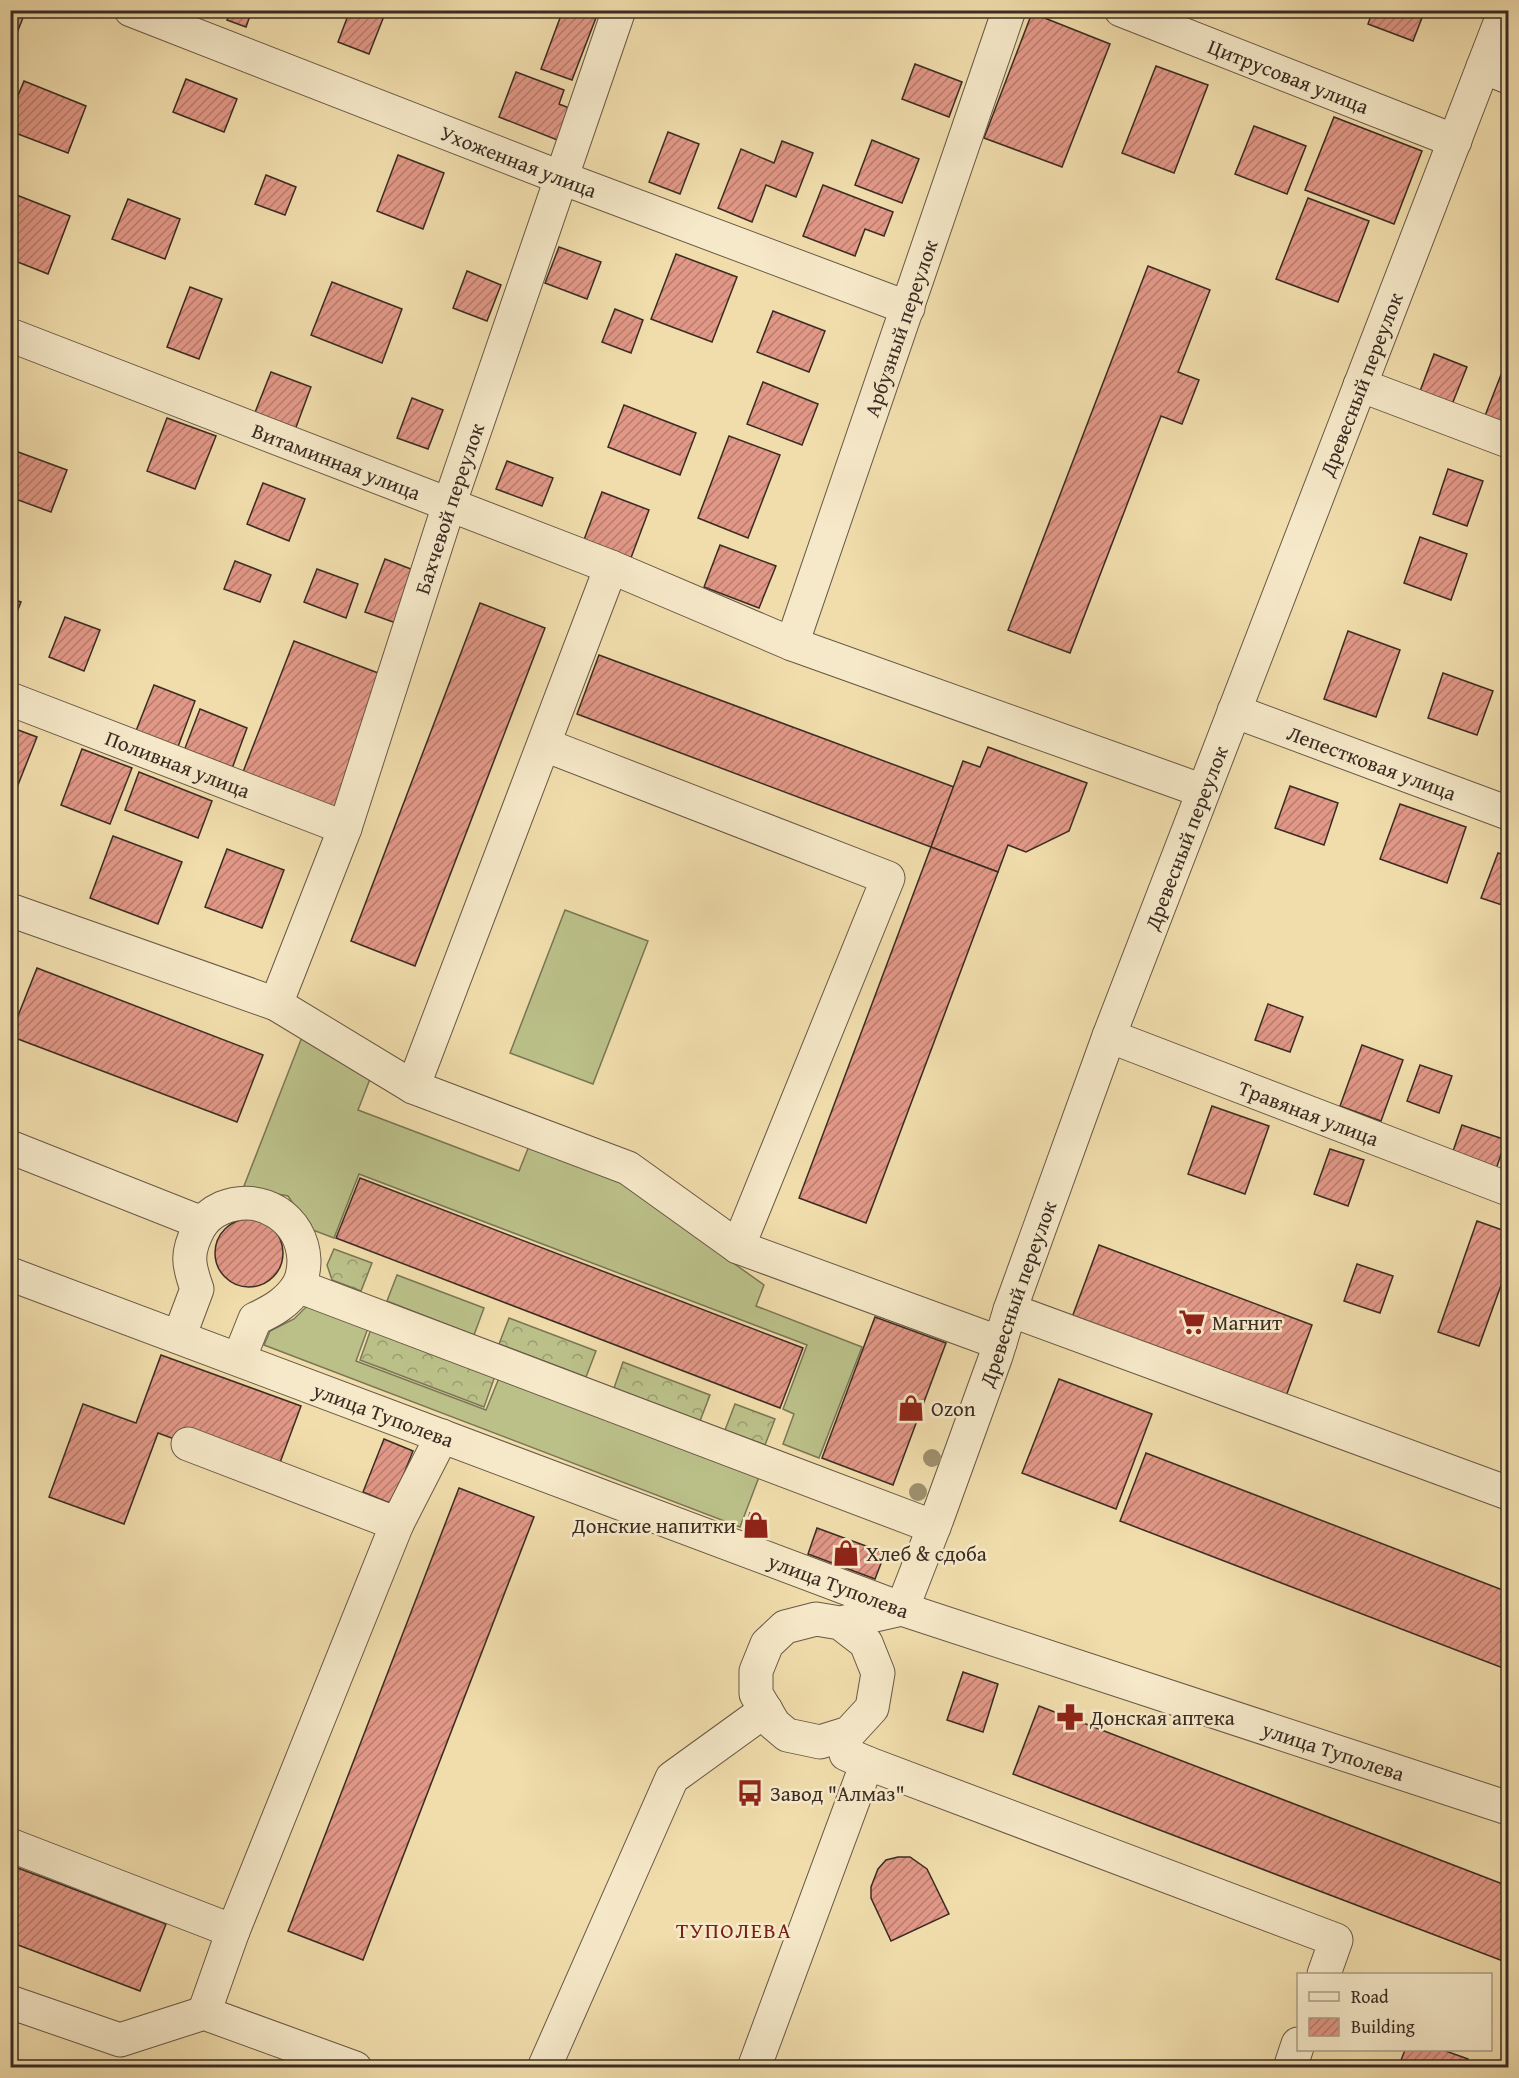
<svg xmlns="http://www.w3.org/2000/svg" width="1519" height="2078" font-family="'Gentium Book Plus',serif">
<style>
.grass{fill:#bbc089;stroke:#7a7656;stroke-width:1.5}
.forest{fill:url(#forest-crowns);stroke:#7a7656;stroke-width:1.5}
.building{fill:url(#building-hatch);stroke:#3a2c24;stroke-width:1.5}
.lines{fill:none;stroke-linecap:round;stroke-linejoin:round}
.minor-casing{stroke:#685846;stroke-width:35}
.minor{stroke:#f6e9c9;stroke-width:33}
.tree{fill:#9e906f}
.labels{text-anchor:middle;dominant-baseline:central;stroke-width:5;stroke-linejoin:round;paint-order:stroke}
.street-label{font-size:21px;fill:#3a2c24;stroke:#f6e9c9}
.poi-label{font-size:21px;fill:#3a2c24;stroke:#f6e9c9;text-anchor:start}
.neighbourhood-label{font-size:22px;letter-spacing:1.5px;fill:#7a1f14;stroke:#f6e9c9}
</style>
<defs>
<pattern id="forest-crowns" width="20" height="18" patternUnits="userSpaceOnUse" patternTransform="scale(1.5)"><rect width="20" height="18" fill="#bbc089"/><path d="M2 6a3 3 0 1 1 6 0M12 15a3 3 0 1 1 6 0" fill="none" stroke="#999c70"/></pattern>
<pattern id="building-hatch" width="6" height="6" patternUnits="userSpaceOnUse" patternTransform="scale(1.5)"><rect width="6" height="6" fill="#e29887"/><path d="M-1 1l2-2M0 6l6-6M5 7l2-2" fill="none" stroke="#b87c6e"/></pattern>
</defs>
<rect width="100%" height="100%" fill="#f1ddac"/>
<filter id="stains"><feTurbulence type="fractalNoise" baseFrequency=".00333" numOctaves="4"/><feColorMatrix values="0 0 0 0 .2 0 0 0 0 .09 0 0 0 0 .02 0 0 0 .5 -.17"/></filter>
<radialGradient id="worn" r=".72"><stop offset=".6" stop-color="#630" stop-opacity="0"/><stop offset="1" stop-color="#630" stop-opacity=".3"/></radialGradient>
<g class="grass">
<path d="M565,910L648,941L593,1084L510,1053Z"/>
<path d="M302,1037L370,1079L358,1110L519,1171L531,1141L598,1166L764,1285L756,1306L862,1347L819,1458L783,1444L794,1414L783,1409L807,1345L359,1174L334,1238L310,1229L288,1196L255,1190L244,1186Z"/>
<path d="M397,1275L484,1308L474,1335L387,1301Z"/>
<path d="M308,1305L368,1328L356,1361L486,1410L499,1378L759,1477L740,1527L264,1345L270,1331L294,1319Z"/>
</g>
<g class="forest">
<path d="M334,1249L372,1263L361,1291L332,1280L327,1265Z"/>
<path d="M509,1318L596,1351L586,1377L499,1344Z"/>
<path d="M371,1329L495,1376L484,1407L360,1360Z"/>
<path d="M623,1362L710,1395L700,1421L614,1388Z"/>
<path d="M735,1404L775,1419L765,1445L725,1430Z"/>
</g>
<g class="building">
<path d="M10,10H26L13,43L10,42Z"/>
<path d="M231,10H252L246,27L227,20Z"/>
<path d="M350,10L386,11L369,54L338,42Z"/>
<path d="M563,10H599L572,80L541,69Z"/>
<path d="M1373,10H1425L1413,41L1368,24Z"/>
<path d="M1032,13L1110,44L1062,167L984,138Z"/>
<path d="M915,64L962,82L949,117L902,99Z"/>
<path d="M1156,66L1208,85L1174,173L1122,153Z"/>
<path d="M516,72L564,90L559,104L582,113L570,145L499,117Z"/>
<path d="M186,79L237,99L224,132L173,112Z"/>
<path d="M24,81L86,106L68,153L10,131V115Z"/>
<path d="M1334,117L1422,151L1394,224L1305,190Z"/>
<path d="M1254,126L1306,146L1287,194L1235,174Z"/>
<path d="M668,132L699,144L680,194L649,182Z"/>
<path d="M872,140L919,159L902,203L855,185Z"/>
<path d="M782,141L813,153L796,197L766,185L752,222L718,208L741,149L774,163Z"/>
<path d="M398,155L444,173L423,229L377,211Z"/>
<path d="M266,175L296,187L285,215L255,204Z"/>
<path d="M823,185L893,212L884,236L865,229L855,256L803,236Z"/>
<path d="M14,194L70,216L48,274L10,259V202Z"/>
<path d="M1308,198L1369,221L1338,302L1276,279Z"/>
<path d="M128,199L180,219L165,259L112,239Z"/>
<path d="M559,247L601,262L587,299L545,283Z"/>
<path d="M676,254L737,277L712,342L651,319Z"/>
<path d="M1148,266L1210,290L1178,372L1199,380L1182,424L1161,416L1070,653L1008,630Z"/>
<path d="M467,271L501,285L487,321L453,308Z"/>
<path d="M332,282L402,309L382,363L311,335Z"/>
<path d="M190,287L222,299L199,359L167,347Z"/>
<path d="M615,309L643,320L631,353L602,342Z"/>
<path d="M773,311L825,331L809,372L757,352Z"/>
<path d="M1434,354L1467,367L1449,412L1417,399Z"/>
<path d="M1504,367L1508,369V437L1481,426Z"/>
<path d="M271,372L311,387L295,430L254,415Z"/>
<path d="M763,382L818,404L802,445L747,424Z"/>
<path d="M412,398L443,410L428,449L397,438Z"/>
<path d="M624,405L696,433L680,475L608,447Z"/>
<path d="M167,418L216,436L195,489L147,471Z"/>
<path d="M729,436L780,455L748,538L698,518Z"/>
<path d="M10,449L67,470L51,512L10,497Z"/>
<path d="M507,461L553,478L542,506L496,489Z"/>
<path d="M1448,469L1483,481L1467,526L1433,514Z"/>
<path d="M263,483L305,499L289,541L247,524Z"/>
<path d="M602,492L649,510L629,563L582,545Z"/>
<path d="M1420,537L1467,554L1451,600L1404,583Z"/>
<path d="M720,545L776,566L759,608L704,587Z"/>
<path d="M385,559L416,571L396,623L365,612Z"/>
<path d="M235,561L271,575L260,602L224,589Z"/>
<path d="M317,569L358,584L346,618L304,602Z"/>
<path d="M10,598L21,602L10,629Z"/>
<path d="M480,603L545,628L415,966L351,941Z"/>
<path d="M65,617L100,630L84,671L49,657Z"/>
<path d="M1348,631L1400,650L1376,717L1324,699Z"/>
<path d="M294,641L386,676L335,808L243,772Z"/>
<path d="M599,655L954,787L931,847L577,714Z"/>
<path d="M1443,673L1493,691L1477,735L1428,718Z"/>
<path d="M154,685L195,701L176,752L134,736Z"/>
<path d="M200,709L247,728L230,774L182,756Z"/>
<path d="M10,727L37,737L10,805Z"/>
<path d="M988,747L1087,783L1069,831L1026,852L1008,845L998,872L931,847L963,761L980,767Z"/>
<path d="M82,749L132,768L110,824L61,805Z"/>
<path d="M139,772L212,801L198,838L125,810Z"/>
<path d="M1290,786L1338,803L1324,845L1275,828Z"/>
<path d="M1400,804L1466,827L1447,883L1380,859Z"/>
<path d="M113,836L182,862L158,924L90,898Z"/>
<path d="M931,847L998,872L866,1223L799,1198Z"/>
<path d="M227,849L284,870L262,928L205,907Z"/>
<path d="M1498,853L1508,856V907L1481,898Z"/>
<path d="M37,968L263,1055L237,1122L10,1036Z"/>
<path d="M1268,1004L1303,1017L1290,1052L1255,1040Z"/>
<path d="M1362,1045L1403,1060L1381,1121L1340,1106Z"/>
<path d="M1420,1065L1452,1076L1439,1113L1407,1101Z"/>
<path d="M1212,1106L1269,1126L1245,1194L1188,1174Z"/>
<path d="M1462,1125L1506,1140L1495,1172L1451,1157Z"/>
<path d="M1330,1149L1364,1160L1348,1206L1314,1194Z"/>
<path d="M360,1178L803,1348L780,1408L336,1238Z"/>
<circle cx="249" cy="1253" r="34"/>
<path d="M1477,1221L1508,1232V1279L1504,1277L1479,1346L1438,1332Z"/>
<path d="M1099,1245L1312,1325L1285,1399L1071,1320Z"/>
<path d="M1357,1264L1393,1276L1380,1313L1344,1301Z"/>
<path d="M875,1317L946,1343L893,1485L822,1458Z"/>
<path d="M161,1355L301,1406L275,1476L158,1433L124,1524L49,1497L83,1404L136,1423Z"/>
<path d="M1059,1379L1152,1414L1116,1509L1022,1473Z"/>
<path d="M384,1439L413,1451L392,1504L363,1492Z"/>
<path d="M1146,1453L1508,1592V1670L1120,1521Z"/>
<path d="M459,1488L534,1517L363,1960L288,1931Z"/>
<path d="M750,1513L767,1519L761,1537L744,1530Z"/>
<path d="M817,1528L885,1553L875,1579L808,1554Z"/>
<path d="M963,1672L998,1684L983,1732L947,1720Z"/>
<path d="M1039,1706L1508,1886V1963L1013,1774Z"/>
<path d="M898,1857H910L927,1869L949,1914L891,1941L871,1898V1887L878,1869L886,1860Z"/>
<path d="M10,1865L166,1924L140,1991L10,1942Z"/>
<path d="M1405,2050H1443L1468,2059L1465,2068H1398Z"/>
</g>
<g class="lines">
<defs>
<g id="minor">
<path id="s1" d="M131,10L562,178L908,308"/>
<path id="s2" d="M1121,10L1455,141"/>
<path d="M1483,67L1508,77"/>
<path id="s3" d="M10,335L611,567L792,644L1203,791"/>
<path d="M1360,385L1508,441"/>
<path id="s4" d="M792,644L1009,10"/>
<path id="s5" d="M10,699L345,828"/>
<path id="s6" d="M1234,711L1508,813"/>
<path d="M545,745L888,878L738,1247"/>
<path d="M10,910L276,1004L413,1087L628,1168L738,1247L1000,1343"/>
<path id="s7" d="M276,1004L345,828L449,505L619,10"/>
<path id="s8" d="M1109,1036L1508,1189"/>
<path d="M413,1087L611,567"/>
<path d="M10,1147L202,1223"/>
<path id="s9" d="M10,1274L902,1609L1508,1808"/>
<path d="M298,1286L934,1527"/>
<path d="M1010,1310L1508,1493"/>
<path d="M179,1337L197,1289C188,1264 186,1253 199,1228C204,1219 213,1212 222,1208C261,1192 302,1218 304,1260C304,1268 302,1279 298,1286C287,1303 272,1311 255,1319L239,1359"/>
<path d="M188,1444L397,1524"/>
<path id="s10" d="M902,1609L937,1519L996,1356L1010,1310L1109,1036L1505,10"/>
<path d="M840,1623L866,1643L878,1673L872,1708L849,1733L820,1742L787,1735L774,1724L756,1694V1671L767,1644L785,1627L816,1619L840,1623L902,1609"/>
<path d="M867,1763L1336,1940L1324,1974"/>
<path d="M10,1845L233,1931L397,1524L442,1436"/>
<path d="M10,2002L120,2040L204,2013L355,2068"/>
<path d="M204,2013L233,1931"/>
<path d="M544,2068L672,1778L766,1710"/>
<path d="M754,2068L867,1763L846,1754"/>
<path d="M1290,2068L1298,2044"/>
</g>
</defs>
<use href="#minor" class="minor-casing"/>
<use href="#minor" class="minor"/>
</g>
<g class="tree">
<circle cx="932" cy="1458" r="9"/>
<circle cx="918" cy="1492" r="9"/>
</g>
<defs>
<symbol id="supermarket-bare" viewBox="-9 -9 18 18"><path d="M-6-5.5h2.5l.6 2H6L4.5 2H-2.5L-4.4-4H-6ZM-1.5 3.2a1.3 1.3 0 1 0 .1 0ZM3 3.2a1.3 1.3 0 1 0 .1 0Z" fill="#8f2418" stroke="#f6e9c9" stroke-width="2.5" paint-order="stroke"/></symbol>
<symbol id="shop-bare" viewBox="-9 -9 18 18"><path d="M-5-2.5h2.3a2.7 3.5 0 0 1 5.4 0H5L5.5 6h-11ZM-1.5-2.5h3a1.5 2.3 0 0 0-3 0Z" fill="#8f2418" stroke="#f6e9c9" stroke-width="2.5" paint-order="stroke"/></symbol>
<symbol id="pharmacy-bare" viewBox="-9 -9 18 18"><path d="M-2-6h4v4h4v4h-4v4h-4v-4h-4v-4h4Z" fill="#8f2418" stroke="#f6e9c9" stroke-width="2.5" paint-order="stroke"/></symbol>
<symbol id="bus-bare" viewBox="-9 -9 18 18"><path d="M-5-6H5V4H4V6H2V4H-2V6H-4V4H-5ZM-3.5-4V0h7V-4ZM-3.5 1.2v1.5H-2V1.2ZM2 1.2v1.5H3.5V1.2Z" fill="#8f2418" stroke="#f6e9c9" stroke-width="2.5" paint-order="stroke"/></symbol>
</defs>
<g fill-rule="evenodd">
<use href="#supermarket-bare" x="1173" y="1303" width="38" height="38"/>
<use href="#shop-bare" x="892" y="1389" width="38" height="38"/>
<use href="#shop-bare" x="737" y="1506" width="38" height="38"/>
<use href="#shop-bare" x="827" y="1534" width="38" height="38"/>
<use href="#pharmacy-bare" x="1051" y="1698" width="38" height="38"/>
<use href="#bus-bare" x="731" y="1774" width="38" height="38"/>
</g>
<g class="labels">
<g class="street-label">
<text stroke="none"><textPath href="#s2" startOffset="180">Цитрусовая улица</textPath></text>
<text stroke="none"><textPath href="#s1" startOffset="416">Ухоженная улица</textPath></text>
<text stroke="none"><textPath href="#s4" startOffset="334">Арбузный переулок</textPath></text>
<text stroke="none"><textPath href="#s10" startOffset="1308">Древесный переулок</textPath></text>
<text stroke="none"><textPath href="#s3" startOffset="350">Витаминная улица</textPath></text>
<text stroke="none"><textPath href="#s7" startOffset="525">Бахчевой переулок</textPath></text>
<text stroke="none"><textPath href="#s6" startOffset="147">Лепестковая улица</textPath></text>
<text stroke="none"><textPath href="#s5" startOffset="180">Поливная улица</textPath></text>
<text stroke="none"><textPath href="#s10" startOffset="822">Древесный переулок</textPath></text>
<text stroke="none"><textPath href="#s8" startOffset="214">Травяная улица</textPath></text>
<text stroke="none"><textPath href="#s10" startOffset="336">Древесный переулок</textPath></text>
<text stroke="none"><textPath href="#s9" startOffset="399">улица Туполева</textPath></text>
<text stroke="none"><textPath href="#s9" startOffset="885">улица Туполева</textPath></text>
<text stroke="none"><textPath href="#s9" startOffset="1407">улица Туполева</textPath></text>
</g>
<g class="poi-label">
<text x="1212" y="1322">Магнит</text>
<text x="931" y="1408">Ozon</text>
<text x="736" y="1525" text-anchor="end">Донские напитки</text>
<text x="866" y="1553">Хлеб &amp; сдоба</text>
<text x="1090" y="1717">Донская аптека</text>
<text x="770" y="1793">Завод "Алмаз"</text>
</g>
<g class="neighbourhood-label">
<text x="734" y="1930">ТУПОЛЕВА</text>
</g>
</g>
<rect width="1519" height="2078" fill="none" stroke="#f1ddac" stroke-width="36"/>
<rect x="12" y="12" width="1495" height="2054" fill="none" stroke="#3a2c24" stroke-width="3"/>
<rect x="18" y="18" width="1483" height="2042" fill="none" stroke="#3a2c24" stroke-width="1.5"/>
<rect x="1297" y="1973" width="195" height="78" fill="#f6e9c9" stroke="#ab9d87" stroke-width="1.5"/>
<rect x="1309" y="1992" width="30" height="9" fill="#f6e9c9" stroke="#ab9d87" stroke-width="1.5"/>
<text x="1351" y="2003" font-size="18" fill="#3a2c24">Road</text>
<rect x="1309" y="2018" width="30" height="18" fill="url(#building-hatch)" stroke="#ab9d87" stroke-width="1.5"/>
<text x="1351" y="2033" font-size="18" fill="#3a2c24">Building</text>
<rect width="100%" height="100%" filter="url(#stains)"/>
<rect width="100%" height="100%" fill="url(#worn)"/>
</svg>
